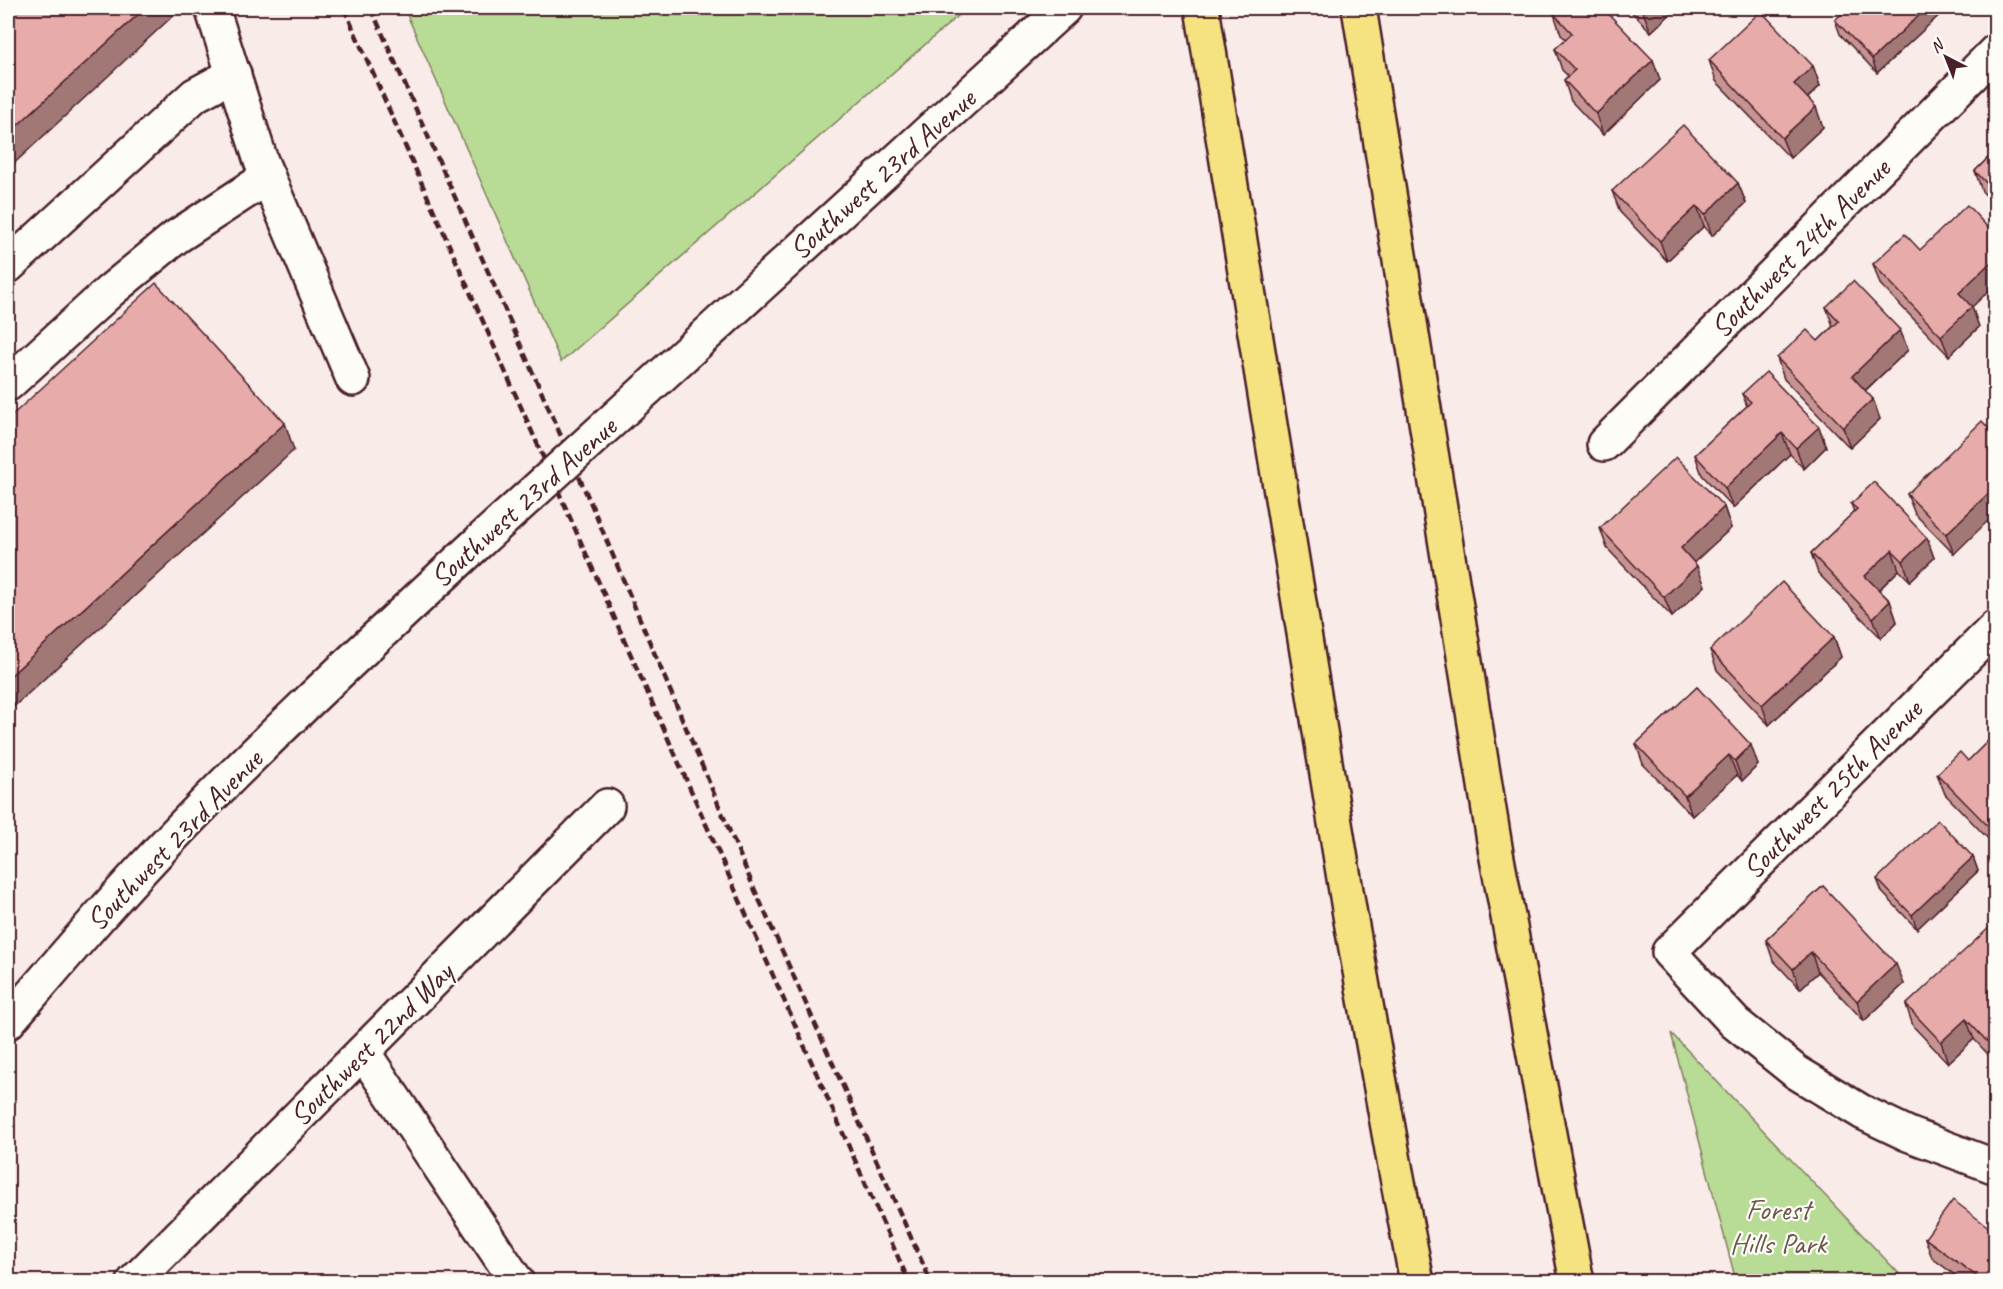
<svg xmlns="http://www.w3.org/2000/svg" width="2003" height="1289" font-family="Caveat,sans-serif">
<style>
.green{fill:#b8db95;stroke:#817d60;stroke-width:1.5}
.lines{fill:none;stroke-linecap:round;stroke-linejoin:round}
.minor-casing{stroke:#4a1f2b;stroke-width:38}
.highway-casing{stroke:#4a1f2b;stroke-width:38}
.minor{stroke:#fdfcf7;stroke-width:33}
.highway{stroke:#f5e382;stroke-width:33}
.rail{stroke:#4a1f2b;stroke-width:4.5;stroke-dasharray:9 4.5;stroke-linecap:butt}
.minor-bridge-casing{stroke:#4a1f2b;stroke-width:38;stroke-linecap:butt}
.minor-bridge{stroke:#fdfcf7;stroke-width:33}
.wall{fill:#c79492;stroke:#4a1f2b;stroke-width:1.5}
.shaded-wall{fill:#a27877;stroke:#4a1f2b;stroke-width:1.5}
.building{fill:#e7acaa;stroke:#4a1f2b;stroke-width:1.5}
.labels{text-anchor:middle;dominant-baseline:central;stroke-width:4.5;stroke-linejoin:round;paint-order:stroke}
.street-label{font-size:30px;fill:#4a1f2b;stroke:#fdfcf7}
.park-label{font-size:30px;fill:#6b574b;stroke:#fdfcf7}
</style>
<rect width="100%" height="100%" fill="#f9ece8"/>
<filter id="ink" filterUnits="userSpaceOnUse"><feTurbulence type="fractalNoise" baseFrequency=".0167" numOctaves="2"/><feDisplacementMap in="SourceGraphic" scale="12" xChannelSelector="R" yChannelSelector="G"/><feConvolveMatrix kernelMatrix="1 2 1 2 8 2 1 2 1" color-interpolation-filters="sRGB"/></filter>
<g filter="url(#ink)">
<g class="green">
<path d="M404,8H967L561,362Z"/>
<path d="M1671,1033L1906,1281H1736Z"/>
</g>
<g class="lines">
<defs>
<g id="minor">
<path d="M212,8L261,161L353,379"/>
<path d="M8,266L195,95L234,74"/>
<path d="M8,384L110,291L176,237L268,177"/>
<path d="M647,389L1064,8"/>
<path d="M1604,444L1996,51"/>
<path d="M1996,627L1669,952L1735,1023L1796,1072L1862,1112L1908,1134L1996,1167"/>
<path d="M8,1022C63,958 118,893 177,832C275,730 379,635 482,539"/>
<path d="M363,1052L517,1282"/>
<path d="M134,1282L607,806"/>
</g>
<g id="highway">
<path d="M1202,8L1350,915L1394,1161L1417,1282"/>
<path d="M1359,8L1496,853L1577,1282"/>
</g>
</defs>
<use href="#minor" class="minor-casing"/>
<use href="#highway" class="highway-casing"/>
<use href="#minor" class="minor"/>
<use href="#highway" class="highway"/>
<g class="rail">
<path d="M344,8L909,1282"/>
<path d="M371,8L592,506L753,886L931,1282"/>
</g>
<defs>
<path id="minor-bridge" d="M482,539L647,389"/>
</defs>
<use href="#minor-bridge" class="minor-bridge-casing"/>
<use href="#minor-bridge" class="minor-bridge"/>
</g>
<g class="wall">
<path d="M1628,8H1677L1651,32Z"/>
<path d="M1947,8L1877,73L1840,34L1835,20Z"/>
<path d="M1554,14L1653,60L1660,80L1603,135L1571,101L1564,80L1568,76L1562,70L1555,49L1566,39L1561,35Z"/>
<path d="M1709,60L1813,66L1820,86L1808,98L1823,127L1790,158L1716,81Z"/>
<path d="M1995,151V205L1982,191L1975,171Z"/>
<path d="M1738,183L1746,203L1712,236L1704,226L1667,261L1620,212L1612,191Z"/>
<path d="M1920,250L1972,307L1979,327L1949,356L1880,284L1873,264Z"/>
<path d="M1826,307L1900,330L1908,350L1865,391L1880,419L1850,448L1784,379L1777,358L1818,341L1833,326Z"/>
<path d="M1742,394L1819,427L1826,447L1804,469L1790,454L1733,508L1702,475L1695,455L1747,406Z"/>
<path d="M1995,435L1954,554L1915,514L1907,494Z"/>
<path d="M1851,504L1927,538L1934,558L1910,581L1899,570L1879,590L1890,601L1897,622L1881,638L1818,573L1811,553L1854,512Z"/>
<path d="M1724,507L1731,528L1694,562L1705,586L1672,617L1607,548L1600,528Z"/>
<path d="M1834,637L1841,657L1769,725L1717,670L1710,650Z"/>
<path d="M1697,687L1758,765L1742,781L1737,775L1692,816L1643,764L1636,744Z"/>
<path d="M1995,734V846L1945,794L1937,774L1968,761Z"/>
<path d="M1973,857L1978,871L1917,929L1882,892L1877,879Z"/>
<path d="M1823,886L1904,984L1864,1021L1818,972L1800,989L1773,960L1766,940Z"/>
<path d="M1995,929V1062L1974,1039L1948,1063L1913,1026L1906,1005Z"/>
<path d="M1925,1238L1995,1281H1963L1932,1258Z"/>
</g>
<g class="shaded-wall">
<path d="M145,8H176L177,12L8,169V134Z"/>
<path d="M1648,8H1677L1651,32L1643,12Z"/>
<path d="M1927,8H1947L1877,73L1872,59Z"/>
<path d="M1653,60L1660,80L1603,135L1596,114Z"/>
<path d="M1813,66L1820,86L1801,104L1794,84Z"/>
<path d="M1816,107L1823,127L1790,158L1782,138Z"/>
<path d="M1738,183L1746,203L1712,236L1705,215Z"/>
<path d="M1697,206L1704,226L1667,261L1660,241Z"/>
<path d="M1995,258V285L1972,307L1979,327L1949,356L1941,336L1959,293Z"/>
<path d="M1900,330L1908,350L1859,396L1852,376Z"/>
<path d="M1873,399L1880,419L1850,448L1843,427Z"/>
<path d="M285,423L294,450L8,712V678Z"/>
<path d="M1819,427L1826,447L1804,469L1796,448Z"/>
<path d="M1782,433L1790,454L1733,508L1725,488Z"/>
<path d="M1995,487V514L1954,554L1946,534Z"/>
<path d="M1724,507L1731,528L1688,568L1681,548Z"/>
<path d="M1927,538L1934,558L1910,581L1903,561Z"/>
<path d="M1892,550L1899,570L1872,596L1865,576Z"/>
<path d="M1697,566L1705,586L1672,617L1664,597Z"/>
<path d="M1890,601L1897,622L1881,638L1873,618Z"/>
<path d="M1834,637L1841,657L1769,725L1762,705Z"/>
<path d="M1751,745L1758,765L1742,781L1735,761Z"/>
<path d="M1729,755L1737,775L1692,816L1685,796Z"/>
<path d="M1995,819V846L1988,826Z"/>
<path d="M1973,857L1978,871L1917,929L1912,915Z"/>
<path d="M1811,952L1818,972L1800,989L1793,969Z"/>
<path d="M1896,964L1904,984L1864,1021L1857,1001Z"/>
<path d="M1966,1019L1974,1039L1948,1063L1941,1042Z"/>
</g>
<g class="building">
<path d="M8,8H145L8,134Z"/>
<path d="M1561,8H1603L1653,60L1596,114L1564,80L1575,70L1555,49L1572,33L1554,14Z"/>
<path d="M1639,8H1648L1643,12Z"/>
<path d="M1848,8H1927L1872,59L1835,20Z"/>
<path d="M1761,11L1813,66L1794,84L1816,107L1782,138L1709,60Z"/>
<path d="M1683,125L1738,183L1705,215L1697,206L1660,241L1612,191Z"/>
<path d="M1995,151V192L1975,171Z"/>
<path d="M1967,205L1995,235V258L1959,293L1972,307L1941,336L1873,264L1905,234L1920,250Z"/>
<path d="M1853,281L1900,330L1852,376L1873,399L1843,427L1777,358L1807,330L1818,341L1839,321L1826,307Z"/>
<path d="M156,283L285,423L8,678V419Z"/>
<path d="M1766,372L1819,427L1796,448L1782,433L1725,488L1695,455L1751,402L1742,394Z"/>
<path d="M1982,421L1995,435V487L1946,534L1907,494Z"/>
<path d="M1676,457L1724,507L1681,548L1697,566L1664,597L1600,528Z"/>
<path d="M1874,482L1927,538L1903,561L1892,550L1865,576L1890,601L1873,618L1811,553L1857,509L1851,504Z"/>
<path d="M1782,582L1834,637L1762,705L1710,650Z"/>
<path d="M1697,687L1751,745L1735,761L1729,755L1685,796L1636,744Z"/>
<path d="M1995,734V819L1988,826L1937,774L1960,752L1968,761Z"/>
<path d="M1938,820L1973,857L1912,915L1877,879Z"/>
<path d="M1823,886L1896,964L1857,1001L1811,952L1793,969L1766,940Z"/>
<path d="M1992,925L1995,929V1050L1966,1019L1941,1042L1906,1005Z"/>
<path d="M1953,1200L1995,1232V1281H1983L1925,1238Z"/>
</g>
</g>
<g class="labels">
<g class="street-label">
<text transform="translate(882 174) rotate(-42)">Southwest 23rd Avenue</text>
<text transform="translate(1800 248) rotate(-45)">Southwest 24th Avenue</text>
<text transform="translate(523 502) rotate(-42)">Southwest 23rd Avenue</text>
<text transform="translate(1832 789) rotate(-45)">Southwest 25th Avenue</text>
<text transform="translate(174 840) rotate(-46)">Southwest 23rd Avenue</text>
<text transform="translate(371 1044) rotate(-45)">Southwest 22nd Way</text>
</g>
<g class="park-label">
<text x="1778" y="1209">Forest<tspan x="1778" dy="34">Hills Park</tspan></text>
</g>
</g>
<rect width="2003" height="1289" fill="none" stroke="#fdfcf7" stroke-width="30"/>
<rect x="15" y="15" width="1973" height="1259" fill="none" stroke="#4a1f2b" stroke-width="2" filter="url(#ink)"/>
<g transform="translate(1946 57) rotate(318)" stroke="#fdfcf7" stroke-width="4.5" paint-order="stroke">
<path d="M0-4.5L10 22L0 15L-10 22Z" fill="#4a1f2b"/>
<text y="-9" font-size="16" font-weight="bold" text-anchor="middle" fill="#4a1f2b">N</text>
</g>
</svg>
